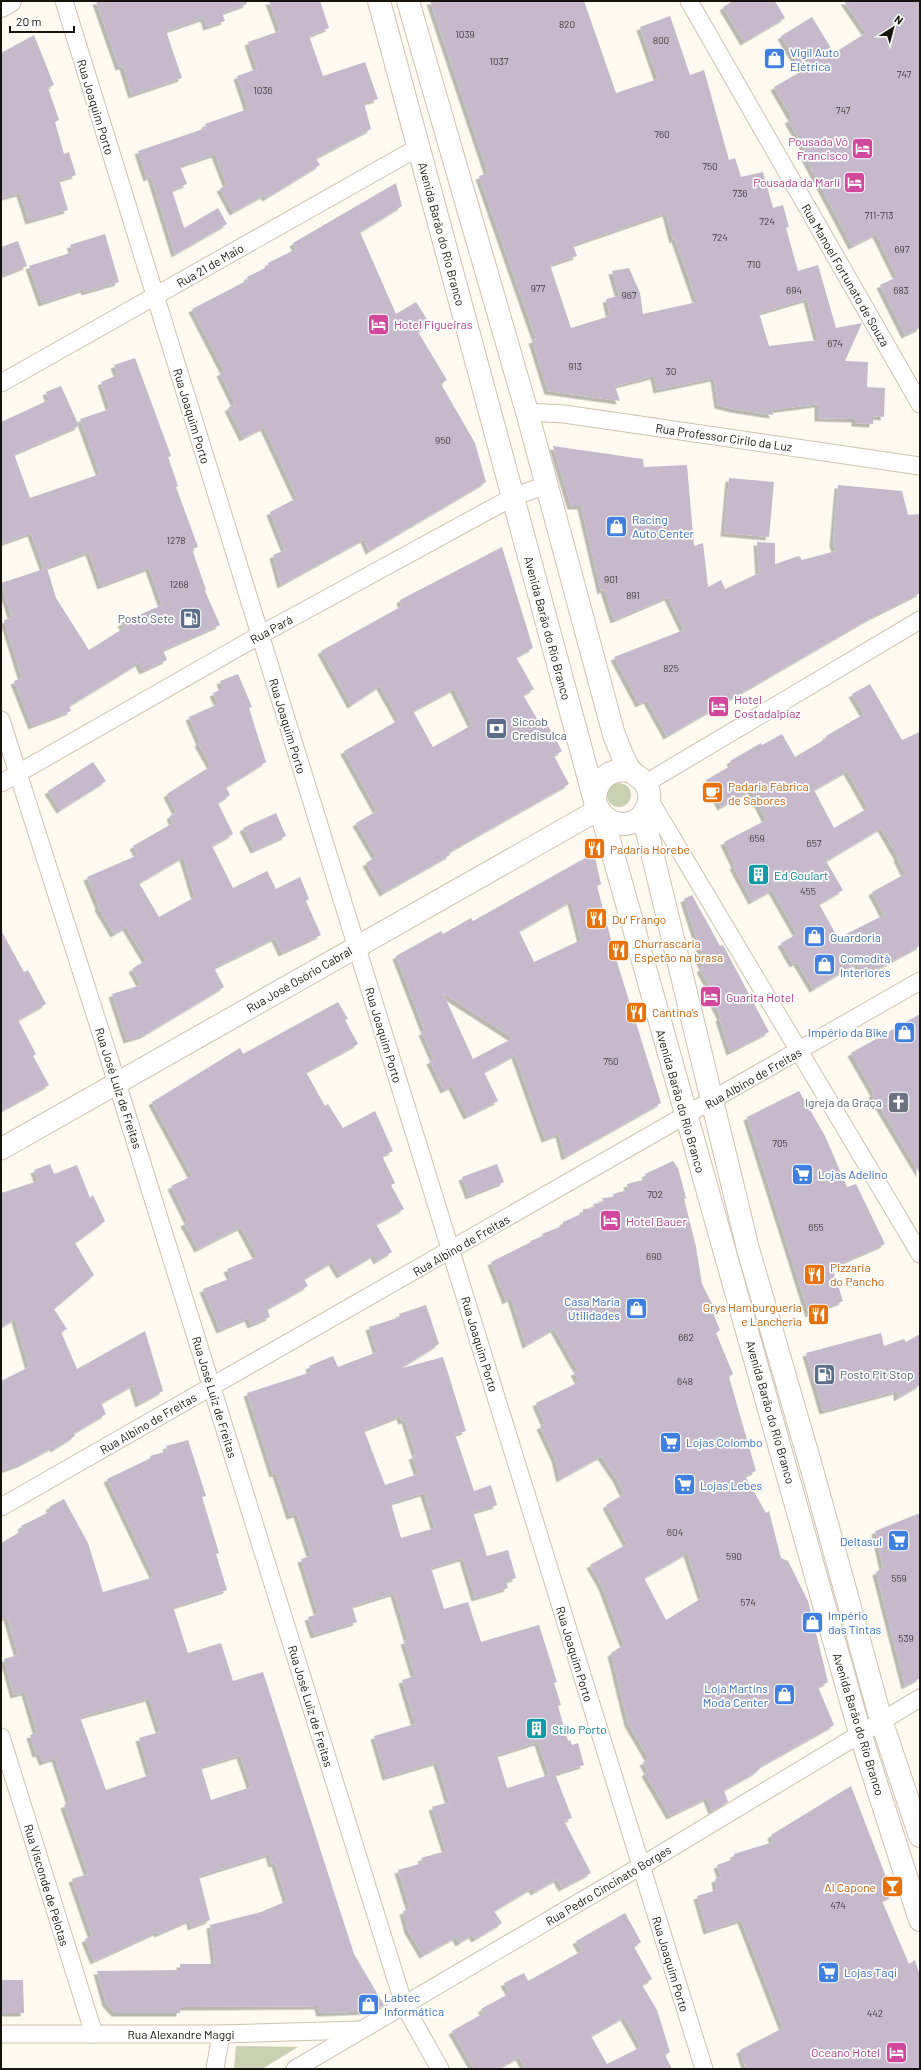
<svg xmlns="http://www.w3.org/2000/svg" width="921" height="2070" font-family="Barlow,sans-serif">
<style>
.green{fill:#cad1b3}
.building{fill:#c5b9cb;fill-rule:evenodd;filter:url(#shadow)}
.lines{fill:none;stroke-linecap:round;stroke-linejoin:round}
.minor-casing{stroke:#cdc3b0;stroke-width:19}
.tertiary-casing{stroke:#cdc3b0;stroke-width:23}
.secondary-casing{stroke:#cdc3b0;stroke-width:24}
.minor{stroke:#fff;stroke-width:17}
.tertiary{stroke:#fff;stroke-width:21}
.secondary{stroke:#fff;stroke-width:22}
.labels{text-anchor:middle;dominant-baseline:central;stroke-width:3.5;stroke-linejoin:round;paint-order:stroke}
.number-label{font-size:10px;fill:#423c3c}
.shop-label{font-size:12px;fill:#366cbe;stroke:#fff;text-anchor:start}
.street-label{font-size:12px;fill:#17130d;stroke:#fff}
.hotel-label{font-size:12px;fill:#b23c85;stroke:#fff;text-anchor:start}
.service-label{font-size:12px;fill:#4e5e75;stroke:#fff;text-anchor:start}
.food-label{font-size:12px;fill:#c56008;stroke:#fff;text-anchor:start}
.culture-label{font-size:12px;fill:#0d838f;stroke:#fff;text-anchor:start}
.worship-label{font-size:12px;fill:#5b616d;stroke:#fff;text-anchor:end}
</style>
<defs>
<filter id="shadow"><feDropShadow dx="-3.5" dy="3.5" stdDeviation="0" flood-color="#0004"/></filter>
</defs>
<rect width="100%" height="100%" fill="#fefaf2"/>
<g class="green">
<circle cx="619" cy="795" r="12"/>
<path d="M236,2046L298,2047L262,2069H234Z"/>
</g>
<g class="building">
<path d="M96,1H246L247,4L222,13L225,21L207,27L204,18L166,31L182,78L132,95L123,66L119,67Z"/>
<path d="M269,1H320L329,28L309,36L323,76L365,62L378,99L364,103L371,129L316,158L320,165L266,198L264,195L233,212L220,188L227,185L215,154L180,166L187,184L172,190L184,228L218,208L227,224L175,254L151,176L147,178L138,151L206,128L205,124L248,109L237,76L257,69L248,42L280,31Z"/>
<path d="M430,1H584L616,93L658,79L640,27L670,16L690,75L704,70L729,160L735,158L741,177L763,172L773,208L783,205L789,227L786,228L798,271L818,265L836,328L862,323L845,361L868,362L867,387L885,388L884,417L873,416V424L855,423V419L818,418V404L772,410L773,415L734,409L718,405L714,378L657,390L654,376L615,386L620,401L548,391L532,340L536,339L479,176L488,173ZM666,213L673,240L675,239L697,302L643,314L640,293L629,268L612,271L619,296L606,299L610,316L571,328L550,265L577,256L573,245ZM807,299L818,340L769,346L759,313Z"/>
<path d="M733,1H775L785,18L744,42L723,7Z"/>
<path d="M844,1H920V328L905,335L880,285L897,277L876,234L852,246L805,157L809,156L788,120L792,118L774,87L802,71L781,36L812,17L834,53L866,33Z"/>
<path d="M34,35L54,85L48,88L59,120L55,122L64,154L69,152L76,175L59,180L68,210L29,221L20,193L1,198V53Z"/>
<path d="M396,183L402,206L360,232L396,314L416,302L430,324L418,332L447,380L441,384L475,443L486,482L369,551L364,539L281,585L273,555L285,550L270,512L297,498L264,427L243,438L228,408L235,404L220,373L224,371L192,309L248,280L247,277L269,266L268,263L296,249L293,243Z"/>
<path d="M105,234L119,282L85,292L84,289L42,303L29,266L73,252L70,245Z"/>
<path d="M18,241L27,266L1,276V247Z"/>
<path d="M135,358L171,456L168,457L178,486L176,487L198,547L192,549L206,590L205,591L220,625L163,650L167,660L143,671L139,663L69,706L71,711L32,726L14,681L22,678L4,620L12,618L1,583L47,568L56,598L89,650L124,628L121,623L162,605L149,568L101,586L89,552L44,569L31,533L1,544V422L49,400L46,392L61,386L79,426L14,454L30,498L100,474L80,419L110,409L101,382L118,375L114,365Z"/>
<path d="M553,446L643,459L644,467L687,465L694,546L703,543L708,587L721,580L725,589L759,573L757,542L775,543V564L799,556L802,560L836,551L833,544L838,485L902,491L908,515L920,514V593L872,617L667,736L647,700L639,704L614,657L684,630L668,597L614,620L604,589L601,591L581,506H571Z"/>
<path d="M729,478L774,482L769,537L724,533Z"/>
<path d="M502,547L533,648L516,657L534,689L523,695L543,729L548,726L562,751L554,756L569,784L449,852L450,855L383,893L366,863L376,857L356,823L377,811L344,751L399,720L380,686L351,705L321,651L402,606L400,600ZM454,689L472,725L433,747L413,711Z"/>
<path d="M238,674L252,707L249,708L266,762L226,787L230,795L218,803L233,834L212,846L233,888L267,871L276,889L300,877L309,899L306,901L321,935L282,953L275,938L214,968L224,987L144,1035L127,1040L112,994L141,985L132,969L146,960L126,927L114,934L98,907L99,906L87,877L138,855L133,846L173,823L170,816L176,812L167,794L211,766L198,743L200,742L189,717L218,704L213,693L223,689L220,681ZM183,857L195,897L159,917L139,883Z"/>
<path d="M870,684L902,740L920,732V946L864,976L857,963L813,989L797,962L793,964L781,943L797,934L772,890L752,901L733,866L735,865L724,842L766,820L751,790L721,807L706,780L732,765L730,761L761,743L762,745L782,734L795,757L827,738L826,736L864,714L852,694ZM847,771L868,808L834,828L814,790ZM881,828L898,857L897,858L905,874L872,892L884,915L838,938L819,904L843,890L826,861Z"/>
<path d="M93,762L106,781L60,810L48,791Z"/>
<path d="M276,813L286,836L254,850L243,828Z"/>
<path d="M594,853L601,884L597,886L617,962L661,1103L565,1157L559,1134L545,1139L515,1055L484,1072L498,1101L467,1116L452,1086L444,1090L430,1061L434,1059L422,1032L425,1031L396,956L441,931L443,934L471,918L473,921ZM571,901L581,940L534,962L519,931ZM443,993L513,1038L473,1059Z"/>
<path d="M692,895L720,946L723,945L769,1032L730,1052L719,1018L721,1017L707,990L711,989L700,969L703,967L698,957L702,955L684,899Z"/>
<path d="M1,930L24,972L28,970L46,1004L18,1020L36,1054L33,1056L49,1085L1,1111Z"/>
<path d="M338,1002L348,1019L345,1020L358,1044L306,1072L325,1106L328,1104L343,1128L375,1111L393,1151L382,1156L395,1183L391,1185L404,1209L376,1224L392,1252L377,1261L374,1255L340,1275L332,1262L304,1279L308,1286L267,1309L270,1317L251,1325L248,1318L220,1330L203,1289L231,1278L227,1269L257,1257L241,1227L198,1249L184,1223L188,1221L171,1186L192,1176L152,1102L240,1048L243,1054Z"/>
<path d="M920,1014V1174L872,1094L874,1093L851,1053Z"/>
<path d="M799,1091L825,1136L847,1187L856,1184L885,1244L832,1267L843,1301L809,1314L747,1117Z"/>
<path d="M673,1161L678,1168L686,1198L684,1199L696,1247L702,1284L717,1314L714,1316L720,1330L716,1333L733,1374L729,1377L756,1471L745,1476L766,1513L769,1511L781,1558L788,1561L808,1601L828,1682L818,1687L834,1725L763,1765L756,1772L724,1790L728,1802L712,1811L707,1798L670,1816L645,1773L648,1771L643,1762L649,1759L628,1723L611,1653L624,1645L602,1586L590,1565L627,1544L606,1505L624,1494L616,1478L601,1456L560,1479L555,1458L540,1426L545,1424L536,1403L579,1382L574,1372L578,1371L554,1329L526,1345L511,1298L506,1301L491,1262L531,1242L530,1241L543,1236L542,1234L562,1226L563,1222L583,1213V1209L594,1208L593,1204L604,1202L602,1198L614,1197L613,1194L628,1190L627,1184L647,1179L645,1174ZM687,1553L702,1598L666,1620L644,1578Z"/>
<path d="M50,1164L54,1174L77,1165L90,1198L93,1195L105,1221L75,1243L94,1275L54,1309L67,1329L61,1332L77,1369L145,1331L163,1391L139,1404L133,1385L101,1403L106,1414L74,1433L75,1436L54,1449L53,1447L21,1464L1,1471V1381L29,1367L15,1319L1,1327V1193L38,1181L34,1170Z"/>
<path d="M497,1164L504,1182L469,1196L462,1177Z"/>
<path d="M426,1305L439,1344L399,1369L443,1357L466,1431L455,1434L474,1491L491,1485L497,1505L473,1512L487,1556L508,1550L516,1578L506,1581L508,1588L475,1598L463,1558L431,1568L444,1609L468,1602L481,1642L539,1625L557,1682L554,1683L561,1705L558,1706L568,1741L570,1740L572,1745L578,1743L584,1765L555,1774L572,1818L564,1821L591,1873L562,1888L557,1879L534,1892L532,1888L494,1911L502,1923L475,1939L472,1935L459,1943L456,1937L423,1955L408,1930L403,1911L410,1909L398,1870L423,1863L421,1858L446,1851L432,1807L449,1802L437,1762L386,1777L374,1736L415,1724L402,1680L415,1676L404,1641L408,1640L394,1593L352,1606L357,1622L314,1635L308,1617L318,1614L301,1559L311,1556L297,1514L290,1516L276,1473L273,1474L247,1393L311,1372L309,1366L333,1356L338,1367L377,1352L369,1327L400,1317L399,1314ZM400,1416L402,1421L405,1420L416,1455L412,1456L418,1474L385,1485L364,1430ZM424,1493L435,1528L401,1538L391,1503ZM538,1742L549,1775L507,1788L497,1755Z"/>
<path d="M881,1333L884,1346L904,1339L906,1342L920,1334V1385L897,1398V1391L823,1411L806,1353Z"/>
<path d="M188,1440L206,1496L202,1497L219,1553L216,1554L227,1590L173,1607L188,1653L221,1643L233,1681L263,1672L354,1954L384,2005L375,2011L320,2013L318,2006L180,2007V2013H115L106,2003L97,1971L180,1970V1964H215L210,1925L261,1912L287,1901L275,1863L272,1864L269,1854L199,1876L210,1920L191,1927L190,1920L158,1934L157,1932L94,1961L85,1939L92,1936L72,1879L88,1874L64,1805L70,1802L55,1758L43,1762L39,1753L36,1754L30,1735L37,1733L25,1692L14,1695L4,1659L18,1655L7,1617L1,1619V1543L23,1530L21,1526L51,1511L49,1507L64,1499L88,1543L103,1592L154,1577L107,1479L151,1458L150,1456L168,1451L166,1446ZM149,1698L160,1732L139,1738L150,1775L106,1790L80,1717ZM240,1755L251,1787L211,1800L201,1767Z"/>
<path d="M920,1513V1678L905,1686L876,1572L883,1568L875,1531Z"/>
<path d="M851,1786L893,1895L882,1901L909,1964L915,1960L920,1976V2069H746L740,2050L783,2028L741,1920L707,1931L697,1896L717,1890L715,1879L721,1877L717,1865L734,1859V1854L773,1842L771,1835Z"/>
<path d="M625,1913L641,1942L634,1947L652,1979L642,1985L657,2010L670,2052L665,2055L672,2069H526L519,2057L497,2069H474L452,2031L484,2013L481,2009L510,1993L504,1983L524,1973L528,1981L582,1951L576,1941ZM624,2017L641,2047L607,2064L591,2036Z"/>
<path d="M1,1980H23L24,2013H1Z"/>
</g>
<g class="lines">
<defs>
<g id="minor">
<path d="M64,1L704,2069"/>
<path d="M689,1L920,404"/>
<path d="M1,383L419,147"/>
<path d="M527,412L564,414L920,466"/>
<path d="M1,720L117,1083L404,2005L440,2069"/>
<path d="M1,783L260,635L513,497L546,485"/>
<path d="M646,783L920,620"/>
<path d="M649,799L920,1254"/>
<path d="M1,1507L920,981"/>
<path d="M1,1737L94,2034"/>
<path d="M1,2034H221L359,2030"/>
<path d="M215,2069L221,2034"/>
<path d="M295,2069L641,1866L920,1698"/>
</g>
<path id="tertiary" d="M1,1149L598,810"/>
<g id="secondary">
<path d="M379,1L596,805L602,815L860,1733L920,1920"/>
<path d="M408,1L527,412L614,735C618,744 625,765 631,771C635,776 641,777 645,783C655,797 646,819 630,823C619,826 610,822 602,815"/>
<path d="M1,6L10,1"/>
<path d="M595,801C595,780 610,767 631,771"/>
<path d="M643,815L748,1249L811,1466L881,1720L920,1836"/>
</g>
</defs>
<use href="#minor" class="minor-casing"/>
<use href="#tertiary" class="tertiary-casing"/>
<use href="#secondary" class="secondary-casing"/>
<use href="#minor" class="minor"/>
<use href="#tertiary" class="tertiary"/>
<use href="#secondary" class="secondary"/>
</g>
<defs>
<symbol id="shop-square" viewBox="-11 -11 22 22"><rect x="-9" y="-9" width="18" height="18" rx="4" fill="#3f7fe0" stroke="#fff"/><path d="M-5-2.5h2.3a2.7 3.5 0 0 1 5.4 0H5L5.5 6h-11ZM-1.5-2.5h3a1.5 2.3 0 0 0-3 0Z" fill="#fff"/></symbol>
<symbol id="hotel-square" viewBox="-11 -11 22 22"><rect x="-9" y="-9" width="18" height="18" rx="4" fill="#d1479c" stroke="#fff"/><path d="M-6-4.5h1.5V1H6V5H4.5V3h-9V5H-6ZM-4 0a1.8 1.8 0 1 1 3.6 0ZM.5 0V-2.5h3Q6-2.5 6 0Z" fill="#fff"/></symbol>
<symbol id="fuel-square" viewBox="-11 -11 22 22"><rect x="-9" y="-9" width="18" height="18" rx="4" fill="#5c6f8a" stroke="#fff"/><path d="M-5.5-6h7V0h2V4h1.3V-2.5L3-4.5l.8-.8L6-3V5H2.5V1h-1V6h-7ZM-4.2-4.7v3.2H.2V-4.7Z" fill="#fff"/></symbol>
<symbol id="bank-square" viewBox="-11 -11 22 22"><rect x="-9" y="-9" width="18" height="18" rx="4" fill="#5c6f8a" stroke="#fff"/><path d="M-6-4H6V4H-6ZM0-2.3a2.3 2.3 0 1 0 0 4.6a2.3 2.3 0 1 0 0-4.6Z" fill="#fff"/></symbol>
<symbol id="cafe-square" viewBox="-11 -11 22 22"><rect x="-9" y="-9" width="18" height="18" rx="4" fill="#e8710a" stroke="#fff"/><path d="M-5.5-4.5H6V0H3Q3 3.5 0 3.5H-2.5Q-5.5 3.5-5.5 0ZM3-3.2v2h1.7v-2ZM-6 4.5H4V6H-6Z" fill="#fff"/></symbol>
<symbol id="restaurant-square" viewBox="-11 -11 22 22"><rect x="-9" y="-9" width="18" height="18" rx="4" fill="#e8710a" stroke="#fff"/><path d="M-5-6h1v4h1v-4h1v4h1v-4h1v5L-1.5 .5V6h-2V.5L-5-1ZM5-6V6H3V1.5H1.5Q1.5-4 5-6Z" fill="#fff"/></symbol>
<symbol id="building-square" viewBox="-11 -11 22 22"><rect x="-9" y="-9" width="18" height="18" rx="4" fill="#0f9aa8" stroke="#fff"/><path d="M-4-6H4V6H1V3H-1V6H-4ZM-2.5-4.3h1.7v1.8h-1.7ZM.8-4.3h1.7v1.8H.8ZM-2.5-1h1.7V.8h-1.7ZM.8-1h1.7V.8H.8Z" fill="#fff"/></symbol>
<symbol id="church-square" viewBox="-11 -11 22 22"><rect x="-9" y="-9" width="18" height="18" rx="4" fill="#6b7280" stroke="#fff"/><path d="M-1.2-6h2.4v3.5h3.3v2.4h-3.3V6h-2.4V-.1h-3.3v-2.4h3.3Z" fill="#fff"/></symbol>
<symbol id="supermarket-square" viewBox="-11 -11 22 22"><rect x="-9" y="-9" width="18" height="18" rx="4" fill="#3f7fe0" stroke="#fff"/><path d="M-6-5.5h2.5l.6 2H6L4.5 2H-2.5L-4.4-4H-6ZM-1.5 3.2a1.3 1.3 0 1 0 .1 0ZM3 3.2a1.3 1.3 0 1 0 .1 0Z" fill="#fff"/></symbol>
<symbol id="bar-square" viewBox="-11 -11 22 22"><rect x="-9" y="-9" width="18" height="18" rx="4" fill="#e8710a" stroke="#fff"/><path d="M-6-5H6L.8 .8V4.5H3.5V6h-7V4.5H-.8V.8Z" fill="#fff"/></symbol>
</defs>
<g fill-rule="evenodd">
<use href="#shop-square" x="762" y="46" width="25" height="25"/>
<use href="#hotel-square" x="850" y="136" width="25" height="25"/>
<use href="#hotel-square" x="842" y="170" width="25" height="25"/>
<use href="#hotel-square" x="366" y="312" width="25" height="25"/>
<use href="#shop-square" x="604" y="514" width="25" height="25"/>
<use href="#fuel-square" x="178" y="606" width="25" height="25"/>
<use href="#hotel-square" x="706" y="694" width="25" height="25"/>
<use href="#bank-square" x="484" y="716" width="25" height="25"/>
<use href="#cafe-square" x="700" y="780" width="25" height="25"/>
<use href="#restaurant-square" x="582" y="836" width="25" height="25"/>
<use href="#building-square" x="746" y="862" width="25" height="25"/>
<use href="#restaurant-square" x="584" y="906" width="25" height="25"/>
<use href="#shop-square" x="802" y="924" width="25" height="25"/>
<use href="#restaurant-square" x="606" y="938" width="25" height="25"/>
<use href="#shop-square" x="812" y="952" width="25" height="25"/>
<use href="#hotel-square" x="698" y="984" width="25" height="25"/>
<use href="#restaurant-square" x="624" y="1000" width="25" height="25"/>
<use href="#shop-square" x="892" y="1020" width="25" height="25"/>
<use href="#church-square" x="886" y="1090" width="25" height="25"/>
<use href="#supermarket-square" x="790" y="1162" width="25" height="25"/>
<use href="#hotel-square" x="598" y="1208" width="25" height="25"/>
<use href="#restaurant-square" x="802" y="1262" width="25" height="25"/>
<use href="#shop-square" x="624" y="1296" width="25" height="25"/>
<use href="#restaurant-square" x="806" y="1302" width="25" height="25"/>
<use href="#fuel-square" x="812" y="1362" width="25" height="25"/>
<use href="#supermarket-square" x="658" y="1430" width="25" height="25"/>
<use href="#supermarket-square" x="672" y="1472" width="25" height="25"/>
<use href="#supermarket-square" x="886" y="1528" width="25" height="25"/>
<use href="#shop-square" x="800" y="1610" width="25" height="25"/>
<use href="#shop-square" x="772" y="1682" width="25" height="25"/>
<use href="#building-square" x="524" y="1716" width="25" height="25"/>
<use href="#bar-square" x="880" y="1874" width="25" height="25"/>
<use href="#supermarket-square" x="816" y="1960" width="25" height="25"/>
<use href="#shop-square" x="356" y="1992" width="25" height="25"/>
<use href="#hotel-square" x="884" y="2040" width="25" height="25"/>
</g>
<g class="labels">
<g class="number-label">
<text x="567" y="24">820</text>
<text x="465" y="34">1039</text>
<text x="661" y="40">800</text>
<text x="499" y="61">1037</text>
<text x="904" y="74">747</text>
<text x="263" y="90">1036</text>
<text x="843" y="110">747</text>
<text x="662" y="134">760</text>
<text x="710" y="166">750</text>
<text x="740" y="193">736</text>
<text x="879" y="215">711-713</text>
<text x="767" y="221">724</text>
<text x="720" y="237">724</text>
<text x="902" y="249">697</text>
<text x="754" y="264">710</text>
<text x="538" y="288">977</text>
<text x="794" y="290">694</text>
<text x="901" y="290">683</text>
<text x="629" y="295">967</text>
<text x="835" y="343">674</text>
<text x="575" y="366">913</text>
<text x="671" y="371">30</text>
<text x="443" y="440">950</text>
<text x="176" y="540">1278</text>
<text x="611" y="579">901</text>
<text x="179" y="584">1268</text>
<text x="633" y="595">891</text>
<text x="671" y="668">825</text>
<text x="757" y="838">659</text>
<text x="814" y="843">657</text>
<text x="808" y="891">455</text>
<text x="611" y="1061">750</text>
<text x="780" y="1143">705</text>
<text x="655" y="1194">702</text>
<text x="816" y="1227">655</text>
<text x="654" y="1256">690</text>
<text x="686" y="1337">662</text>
<text x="685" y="1381">648</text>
<text x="675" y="1532">604</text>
<text x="734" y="1556">590</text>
<text x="899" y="1578">559</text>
<text x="748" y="1602">574</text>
<text x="906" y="1638">539</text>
<text x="838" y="1905">474</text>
<text x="875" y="2013">442</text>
</g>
<g class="shop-label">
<text x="790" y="52">Vigil Auto<tspan x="790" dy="14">Elétrica</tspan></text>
<text x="632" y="519">Racing<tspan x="632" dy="14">Auto Center</tspan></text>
<text x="830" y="937">Guardoria</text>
<text x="840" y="958">Comodità<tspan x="840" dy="14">Interiores</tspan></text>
<text x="888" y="1032" text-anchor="end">Império da Bike</text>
<text x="818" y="1174">Lojas Adelino</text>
<text x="620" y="1301" text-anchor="end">Casa Maria<tspan x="620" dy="14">Utilidades</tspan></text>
<text x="686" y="1442">Lojas Colombo</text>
<text x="700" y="1485">Lojas Lebes</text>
<text x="882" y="1541" text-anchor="end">Deltasul</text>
<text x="828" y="1615">Império<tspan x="828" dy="14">das Tintas</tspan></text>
<text x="768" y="1688" text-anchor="end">Loja Martins<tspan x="768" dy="14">Moda Center</tspan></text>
<text x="844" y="1972">Lojas Taqi</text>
<text x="384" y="1997">Labtec<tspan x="384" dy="14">Informática</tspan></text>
</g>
<g class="street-label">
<text transform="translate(96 107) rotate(73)">Rua Joaquim Porto</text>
<text transform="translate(442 234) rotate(75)">Avenida Barão do Rio Branco</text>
<text transform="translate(210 265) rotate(-30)">Rua 21 de Maio</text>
<text transform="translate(846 275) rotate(60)">Rua Manoel Fortunato de Souza</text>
<text transform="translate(192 416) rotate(73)">Rua Joaquim Porto</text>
<text transform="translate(724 437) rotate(8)">Rua Professor Cirilo da Luz</text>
<text transform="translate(548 628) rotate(75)">Avenida Barão do Rio Branco</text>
<text transform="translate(271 629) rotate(-29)">Rua Pará</text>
<text transform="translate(288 726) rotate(73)">Rua Joaquim Porto</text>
<text transform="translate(299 979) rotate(-30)">Rua José Osório Cabral</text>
<text transform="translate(384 1035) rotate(73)">Rua Joaquim Porto</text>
<text transform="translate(753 1078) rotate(-30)">Rua Albino de Freitas</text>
<text transform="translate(119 1088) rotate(72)">Rua José Luiz de Freitas</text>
<text transform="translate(681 1101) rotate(74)">Avenida Barão do Rio Branco</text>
<text transform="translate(461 1245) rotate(-30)">Rua Albino de Freitas</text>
<text transform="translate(480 1344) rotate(73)">Rua Joaquim Porto</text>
<text transform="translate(215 1397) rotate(73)">Rua José Luiz de Freitas</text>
<text transform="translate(771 1412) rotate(74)">Avenida Barão do Rio Branco</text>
<text transform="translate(148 1423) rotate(-30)">Rua Albino de Freitas</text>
<text transform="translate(575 1654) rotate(73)">Rua Joaquim Porto</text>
<text transform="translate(311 1706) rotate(73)">Rua José Luiz de Freitas</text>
<text transform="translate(859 1724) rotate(73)">Avenida Barão do Rio Branco</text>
<text transform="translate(47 1885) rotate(73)">Rua Visconde de Pelotas</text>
<text transform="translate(608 1885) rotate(-31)">Rua Pedro Cincinato Borges</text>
<text transform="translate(671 1964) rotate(73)">Rua Joaquim Porto</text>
<text x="181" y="2034">Rua Alexandre Maggi</text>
</g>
<g class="hotel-label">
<text x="848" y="141" text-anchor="end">Pousada Vô<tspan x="848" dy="14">Francisco</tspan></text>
<text x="840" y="182" text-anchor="end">Pousada da Marli</text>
<text x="394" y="324">Hotel Figueiras</text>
<text x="734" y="699">Hotel<tspan x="734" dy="14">Costadalpiaz</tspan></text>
<text x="726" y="997">Guarita Hotel</text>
<text x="626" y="1221">Hotel Bauer</text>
<text x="880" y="2052" text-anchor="end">Oceano Hotel</text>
</g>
<g class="service-label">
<text x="174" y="618" text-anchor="end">Posto Sete</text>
<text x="512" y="721">Sicoob<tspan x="512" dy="14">Credisulca</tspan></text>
<text x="840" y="1374">Posto Pit Stop</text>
</g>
<g class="food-label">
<text x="728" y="786">Padaria Fábrica<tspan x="728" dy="14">de Sabores</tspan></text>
<text x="610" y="849">Padaria Horebe</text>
<text x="612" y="919">Du' Frango</text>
<text x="634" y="943">Churrascaria<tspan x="634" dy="14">Espetão na brasa</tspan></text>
<text x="652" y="1012">Cantina's</text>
<text x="830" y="1267">Pizzaria<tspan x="830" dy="14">do Pancho</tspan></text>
<text x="802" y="1307" text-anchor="end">Grys Hamburgueria<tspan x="802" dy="14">e Lancheria</tspan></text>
<text x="876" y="1887" text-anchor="end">Al Capone</text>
</g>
<g class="culture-label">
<text x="774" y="875">Ed Goulart</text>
<text x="552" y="1729">Stilo Porto</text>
</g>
<g class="worship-label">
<text x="882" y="1102">Igreja da Graça</text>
</g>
</g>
<rect width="921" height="2070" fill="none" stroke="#17130d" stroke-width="4"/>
<g transform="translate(893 28) rotate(36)" stroke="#ffffff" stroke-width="3" paint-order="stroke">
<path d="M0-3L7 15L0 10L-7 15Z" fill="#17130d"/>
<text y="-6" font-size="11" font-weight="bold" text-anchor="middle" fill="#17130d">N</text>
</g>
<path d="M10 26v6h64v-6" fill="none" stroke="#17130d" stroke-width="2"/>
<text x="16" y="26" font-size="12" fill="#17130d" stroke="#ffffff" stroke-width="3" paint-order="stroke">20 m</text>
</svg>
